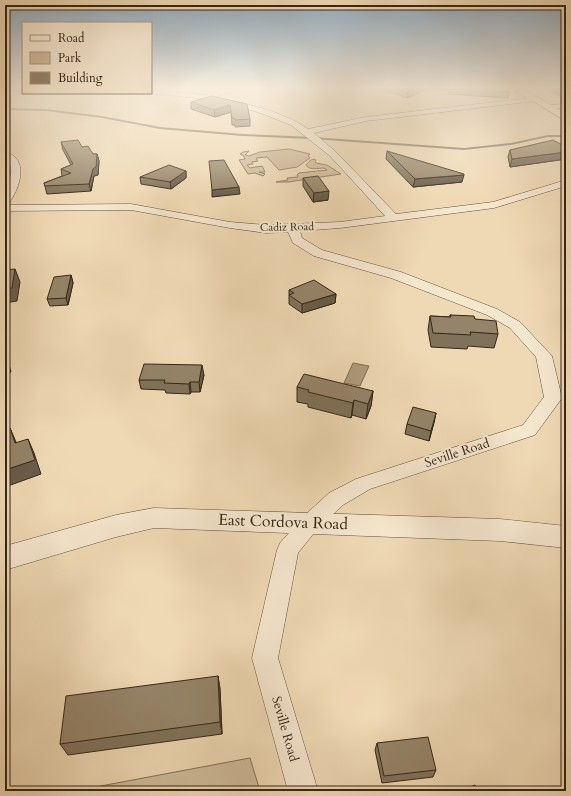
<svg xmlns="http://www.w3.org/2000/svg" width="571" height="796" font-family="Cardo,serif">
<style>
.green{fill:#cfbb99;stroke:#827158}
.water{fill:#af9c7f;stroke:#7e6d56}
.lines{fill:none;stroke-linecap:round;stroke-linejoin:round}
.stream{fill:#7e6d56;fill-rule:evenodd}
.minor-casing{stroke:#63543f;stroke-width:1}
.tertiary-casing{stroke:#63543f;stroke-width:1}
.minor{fill:#f5e6ce;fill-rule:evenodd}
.tertiary{fill:#f5e6ce;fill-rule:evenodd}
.wall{fill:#80725a;stroke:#342718}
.shaded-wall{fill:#685c4a;stroke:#342718}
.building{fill:#958469;stroke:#342718}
.labels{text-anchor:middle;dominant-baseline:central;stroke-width:4;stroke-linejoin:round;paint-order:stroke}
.far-street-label{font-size:11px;fill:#342718;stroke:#f5e6ce}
.street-label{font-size:13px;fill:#342718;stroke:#f5e6ce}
.near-street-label{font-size:16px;fill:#342718;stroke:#f5e6ce}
</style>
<rect width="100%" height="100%" fill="#efd9b4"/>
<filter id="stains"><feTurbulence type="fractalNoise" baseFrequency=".005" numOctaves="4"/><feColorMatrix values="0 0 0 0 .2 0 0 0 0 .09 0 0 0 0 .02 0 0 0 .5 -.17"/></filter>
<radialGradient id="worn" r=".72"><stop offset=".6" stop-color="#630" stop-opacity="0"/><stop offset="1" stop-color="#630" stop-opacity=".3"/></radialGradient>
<g class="green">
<path d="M289,149L310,154L308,156L310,158L297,167L279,170L267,157L256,158L258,161L252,162L253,164L247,165L250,168L262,166L265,172H259L265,174L263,176L255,173L248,174L239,160L245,159L244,156L240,154L243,152L249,151L245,155L249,156L260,152Z"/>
<path d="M315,159L316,163L327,165L341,174L288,182H276L288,180L287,178L298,177L297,175L299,173L327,170L324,168C318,168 310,171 306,165L311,160Z"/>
<path d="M250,758L260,791H74Z"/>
</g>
<path class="water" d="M353,363L369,366L360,386L344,383Z"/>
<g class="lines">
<path class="stream" d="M5,108L46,109L102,116L160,127L243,134L313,137L464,148L511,143L548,135H566V137H548L511,145L464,150L313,139L243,136L160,129L102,118L46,111L5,110Z"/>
<defs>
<g id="minor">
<path d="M229,88H240L214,97C246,104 280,110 308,129L366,117L539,97V101H536L366,121L314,133L336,152L396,214L493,202L566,180V186L494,208L340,228L300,231L302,238L322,250L401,272L497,309L520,322L552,356L562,398L535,435L370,489L343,505L318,528L298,553L278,658L318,791H288L252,658L277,550L280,543L304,516L329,493L356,479L523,425L544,397L536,357L510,328L487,315L391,278L314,256L293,243L288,232L266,233L230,228L131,210L5,211C5,205 4,198 5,192C7,180 18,170 5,160V152C25,157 22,177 16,191C13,196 11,202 7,205L131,204L230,222L266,225L340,222L385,216L330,156L291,125L258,112L206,99L148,93H151V90L204,95Z"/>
<path d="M566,104V108L550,109L546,107L550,105Z"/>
</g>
<g id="tertiary">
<path d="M511,88H522L566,114V121Z"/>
<path d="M154,508L500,519L566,526V548L500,541L154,528L116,537L5,570V546L116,515Z"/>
</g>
</defs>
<use href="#minor" class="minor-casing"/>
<use href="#tertiary" class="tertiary-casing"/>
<use href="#minor" class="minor"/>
<use href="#tertiary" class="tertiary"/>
</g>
<g class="wall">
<path d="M7,88H23V92L8,90Z"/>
<path d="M380,88H499L509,92L508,98L448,94L449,90L427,89L407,98Z"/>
<path d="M544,88H566V97L559,95Z"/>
<path d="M39,93H57L53,94Z"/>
<path d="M212,96L250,119V126L235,127V125H232L231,112L215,117L191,109V102Z"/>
<path d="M61,142L82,147L93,154H97L99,161L98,175L94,176L91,191L47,194L44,183L62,176L61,169L71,165L63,150Z"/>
<path d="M566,147V159L510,167L508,157L510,150Z"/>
<path d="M387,151L462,182L413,187L386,159Z"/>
<path d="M186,171V178L171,189L141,184L140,177Z"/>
<path d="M303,178L328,200L313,202L303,186Z"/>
<path d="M71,275L73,283L68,305L50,306L47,299Z"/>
<path d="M289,290L336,294L335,303L302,313L289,304Z"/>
<path d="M450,315L475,319L498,334L494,348L468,346L467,349L431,347L428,330L430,316L450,317Z"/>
<path d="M204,375L200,392H191L190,394L166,393L165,390L141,389L139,380Z"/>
<path d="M297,387L373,391L371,406L366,419L352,415L351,418L308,407V404L297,402Z"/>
<path d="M436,413L429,441L405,434L407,424Z"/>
<path d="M218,676L220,689L222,734L68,755L60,744Z"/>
<path d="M377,743L436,770L433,777L382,783L375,750Z"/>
</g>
<g class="shaded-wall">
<path d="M417,88H427V89L407,98L408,92Z"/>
<path d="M230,105L231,112L215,117L214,110Z"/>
<path d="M566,152V159L510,167L512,159Z"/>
<path d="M97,154L99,161L98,175L94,176L91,191L89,184Z"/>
<path d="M186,171V178L171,189L170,182Z"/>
<path d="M464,175L462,182L413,187L415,179Z"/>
<path d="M239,187L240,194L212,197V190Z"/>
<path d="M329,191L328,200L313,202L314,193Z"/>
<path d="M15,269L20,282L17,301L5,303V289Z"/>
<path d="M71,275L73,283L68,305L66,298Z"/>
<path d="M336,294L335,303L302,313V304Z"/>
<path d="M5,342L8,354H6L11,372L5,374Z"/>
<path d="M202,365L204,375L200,392L199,382Z"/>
<path d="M190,382L191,392L190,394L189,384Z"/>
<path d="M373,391L371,406L366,419L368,404Z"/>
<path d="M354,400L352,415L351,418L353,403Z"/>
<path d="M436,413L434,423L429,441L431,431Z"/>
<path d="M10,428L16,442L21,458L15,443Z"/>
<path d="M28,439L34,453L41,474L5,487V470Z"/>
<path d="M218,676L220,689L222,734L220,722Z"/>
</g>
<g class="building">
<path d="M396,88H417L408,92Z"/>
<path d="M450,88H499L509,92L449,89Z"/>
<path d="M558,88H566V90L561,89Z"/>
<path d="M212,96L247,104L250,119L235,120L234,118H232L230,105L214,110L191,102Z"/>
<path d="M78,140L82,147L88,146L93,154H97L96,167L93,169L89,184L45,186L44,183L71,173L61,169L73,164L61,142Z"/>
<path d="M553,140L566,147V152L512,159L510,150Z"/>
<path d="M387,151L464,174V175L415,179Z"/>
<path d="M224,160L239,187L212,190L209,161Z"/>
<path d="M169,165L186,171L170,182L140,177Z"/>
<path d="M318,176L329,191L314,193L303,178Z"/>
<path d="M15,269L12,288L5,289V270Z"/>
<path d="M71,275L66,298L47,299L54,277Z"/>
<path d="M314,280L336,294L302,304L289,295L294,293L289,290Z"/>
<path d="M450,315L474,316L475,319L496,321L498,334L470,332L471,335L433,333L430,316L451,317Z"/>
<path d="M144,364L202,365L199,382H190L189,384L164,383L165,380H139Z"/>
<path d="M304,374L373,391L368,404L354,400L353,403L308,392L309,390L297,387Z"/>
<path d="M413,407L436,413L431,431L407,424Z"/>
<path d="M10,428L15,443L28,439L35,460L5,470V429Z"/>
<path d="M218,676L220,722L60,744L66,696Z"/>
<path d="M428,737L436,770L384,776L377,743Z"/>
<path d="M475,785L478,791H461Z"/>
</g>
<linearGradient id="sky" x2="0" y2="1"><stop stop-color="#91aabe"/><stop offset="0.44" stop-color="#f8eedd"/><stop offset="1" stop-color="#f8eedd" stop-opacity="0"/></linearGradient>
<rect width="571" height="199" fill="url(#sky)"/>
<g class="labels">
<g class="far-street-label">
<text transform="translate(287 227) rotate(-1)">Cadiz Road</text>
</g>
<g class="street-label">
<text transform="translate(457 453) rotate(-18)">Seville Road</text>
<text transform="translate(285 729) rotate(74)">Seville Road</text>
</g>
<g class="near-street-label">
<text transform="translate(283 522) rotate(2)">East Cordova Road</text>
</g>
</g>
<rect width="571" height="796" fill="none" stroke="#efd9b4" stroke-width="20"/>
<rect x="6" y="6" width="559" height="784" fill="none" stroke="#342718" stroke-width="2"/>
<rect x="10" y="10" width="551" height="776" fill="none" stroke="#342718"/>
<rect x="22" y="22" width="130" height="72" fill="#f5e6ce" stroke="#a89a85"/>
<rect x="30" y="35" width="20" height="6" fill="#f5e6ce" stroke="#a89a85"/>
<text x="58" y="42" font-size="12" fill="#342718">Road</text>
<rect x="30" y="52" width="20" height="12" fill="#cfbb99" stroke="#a89a85"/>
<text x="58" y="62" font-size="12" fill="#342718">Park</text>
<rect x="30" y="72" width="20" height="12" fill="#958469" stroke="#a89a85"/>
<text x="58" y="82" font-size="12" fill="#342718">Building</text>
<rect width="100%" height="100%" filter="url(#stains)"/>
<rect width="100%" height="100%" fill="url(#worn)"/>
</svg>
